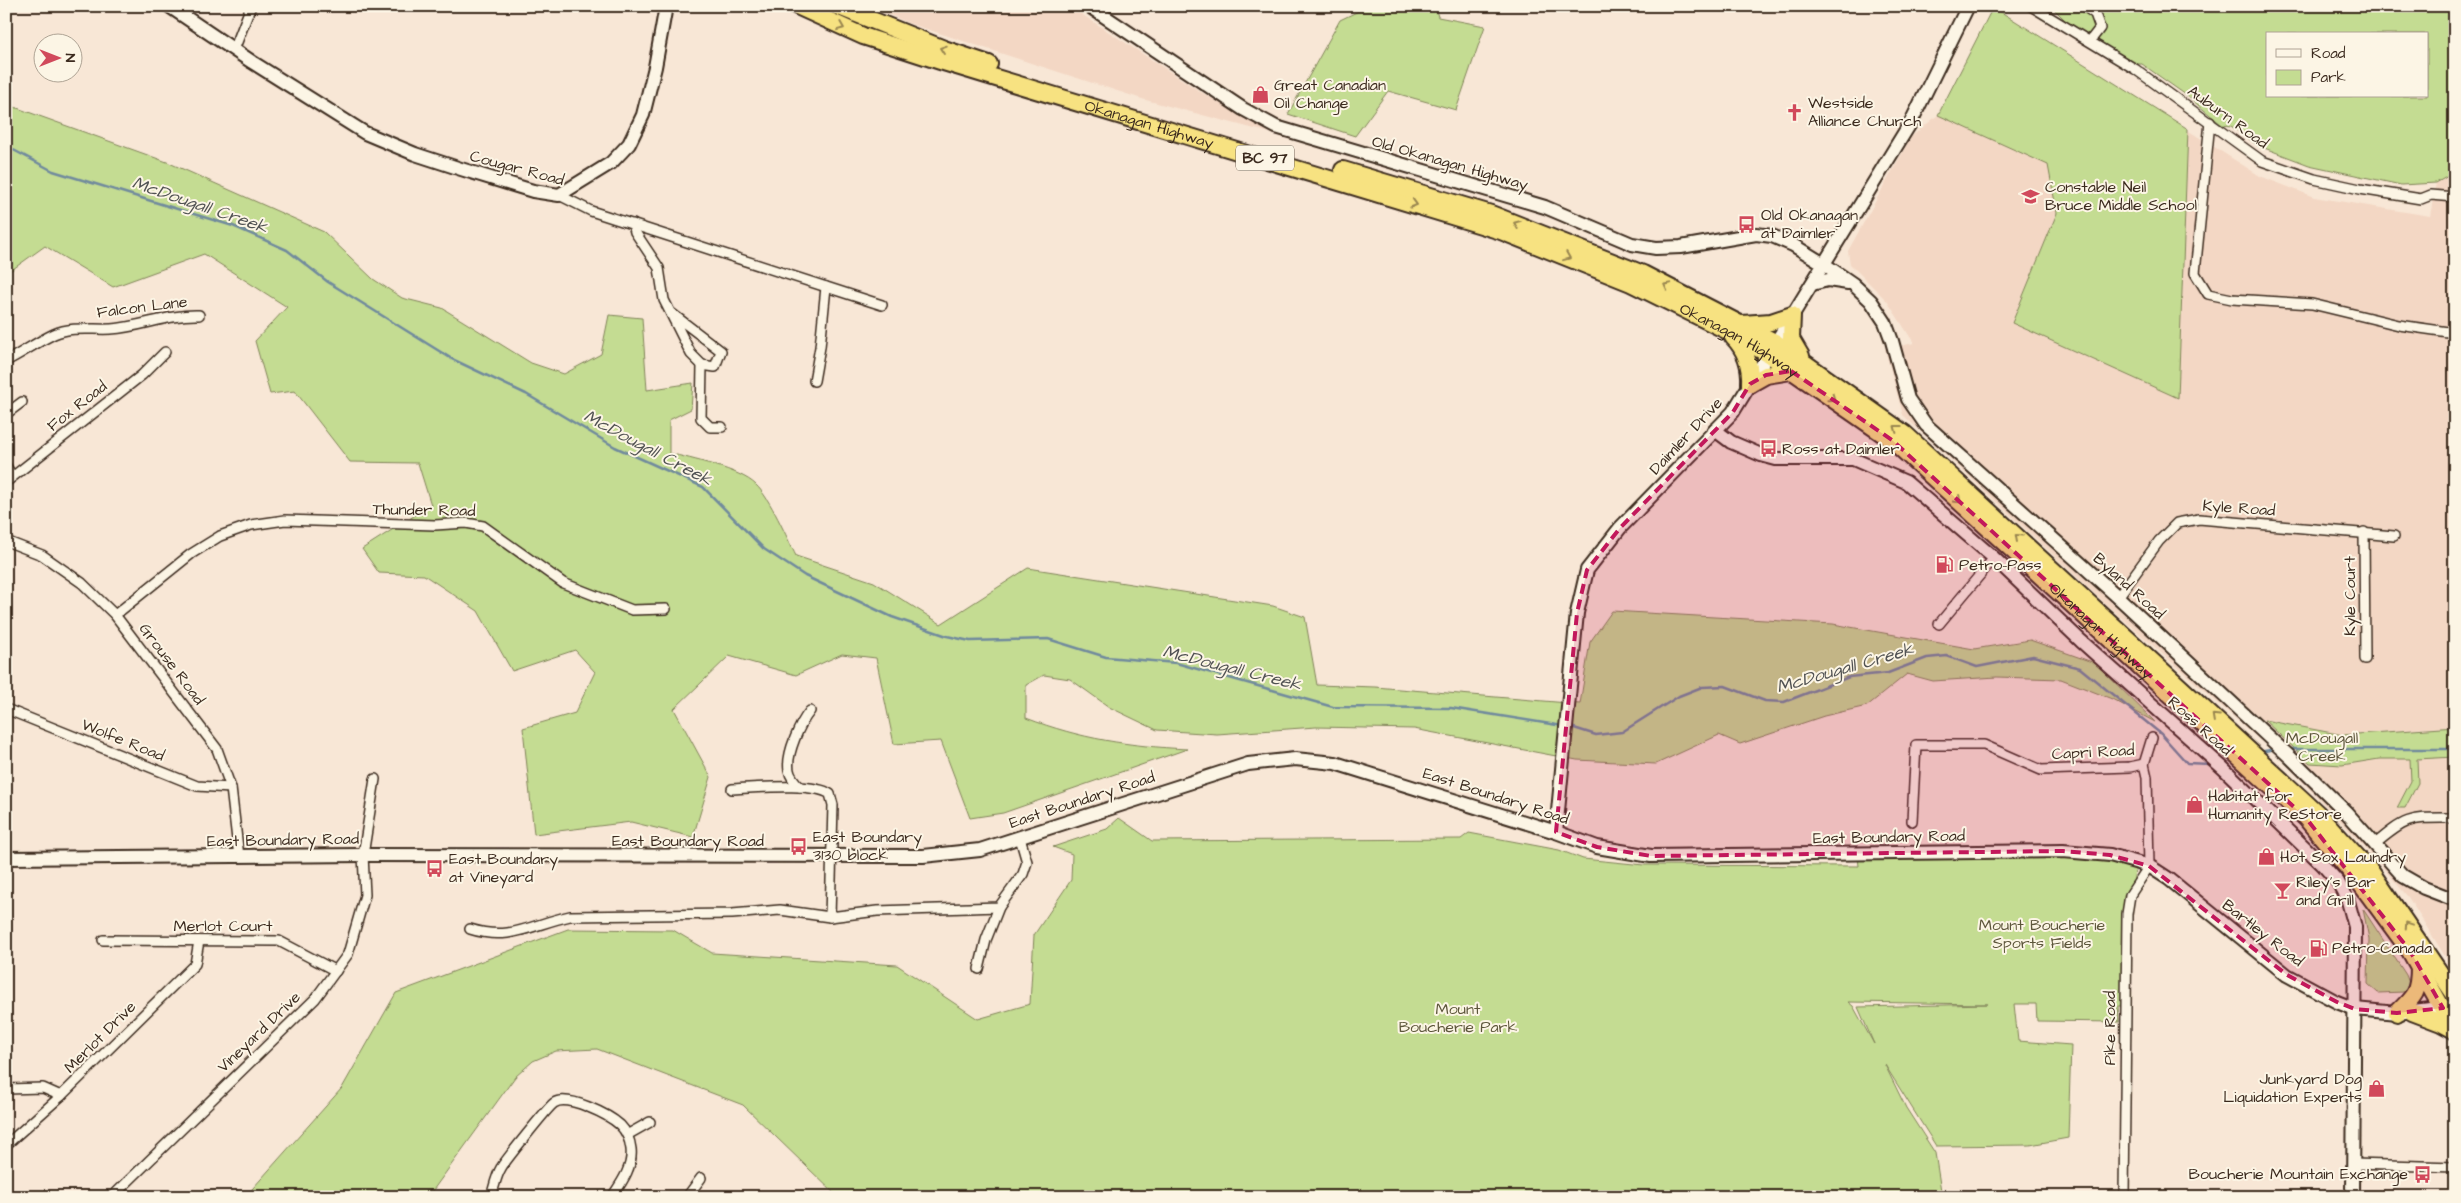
<svg xmlns="http://www.w3.org/2000/svg" width="2461" height="1203" font-family="'Architects Daughter',sans-serif">
<style>
.built{fill:#f3d7c4}
.green{fill:#c4dc92;stroke:#808358;fill-rule:evenodd}
.lines{fill:none;stroke-linecap:round;stroke-linejoin:round}
.stream{stroke:#708a9d;stroke-width:2.5}
.street-casing{stroke:#3b2a1e;stroke-width:12}
.secondary-casing{stroke:#3b2a1e;stroke-width:16}
.highway-casing{stroke:#3b2a1e;stroke-width:20}
.street{stroke:#fcf5e5;stroke-width:9}
.secondary{stroke:#fcf5e5;stroke-width:12}
.highway{stroke:#f7e281;stroke-width:16}
.oneway{stroke:#998650}
.marked{fill:#c2185b;fill-opacity:0.2;stroke:#c2185b;stroke-width:4;stroke-dasharray:10 6;stroke-linejoin:round}
.labels{text-anchor:middle;dominant-baseline:central;stroke-width:4;stroke-linejoin:round;paint-order:stroke}
.shield{fill:#fcf5e5;stroke:#75675a;stroke-width:1}
.shield-label{font-size:15px;font-weight:bold;fill:#3b2a1e}
.poi-label{font-size:16px;fill:#3b2a1e;stroke:#fcf5e5;text-anchor:start}
.street-label{font-size:16px;fill:#3b2a1e;stroke:#fcf5e5}
.park-label{font-size:16px;fill:#5d563b;stroke:#fcf5e5}
.water-label{font-size:18px;font-style:italic;fill:#515253;stroke:#fcf5e5}
</style>
<rect width="100%" height="100%" fill="#f8e7d6"/>
<filter id="ink" filterUnits="userSpaceOnUse"><feTurbulence type="fractalNoise" baseFrequency=".02" numOctaves="2"/><feDisplacementMap in="SourceGraphic" scale="10" xChannelSelector="R" yChannelSelector="G"/><feConvolveMatrix kernelMatrix="1 2 1 2 8 2 1 2 1" color-interpolation-filters="sRGB"/></filter>
<g filter="url(#ink)">
<g class="built">
<path d="M871,6H1069L1201,92L1270,133L1142,99L908,23Z"/>
<path d="M1993,7L2260,176L2314,197L2430,216L2436,183L2455,172V972L2408,897L2365,847L2278,756L2108,606L1903,415L1885,349L1914,343L1887,301L1850,264L1848,251L1911,137L1938,115Z"/>
</g>
<g class="green">
<path d="M1369,6H1435L1438,17L1485,26L1456,110L1388,91L1355,136L1288,114L1340,20Z"/>
<path d="M2051,6H2455V172L2436,183L2401,185L2309,165L2259,146L2231,126L2222,125L2186,95L2142,64H2128L2068,23ZM2267,34H2427V96H2267Z"/>
<path d="M1993,7L2188,129L2178,398L2012,323L2057,213L2048,165L1938,115Z"/>
<path d="M6,104L167,162L324,232L373,279L402,298L442,308L531,363L564,374L601,354L609,315L642,318L647,390L693,383L691,409L669,420V453C691,459 740,469 756,485C770,498 787,538 796,556L874,582L941,624L1028,568L1273,606L1305,617L1317,685L1375,687L1580,704L1590,642L1612,611L1833,624L1974,649L2030,640L2095,663L2155,722L2112,699L2061,679L1997,677L1933,681L1907,674L1867,706L1824,716L1740,744L1719,735L1656,764L1577,760L1414,729L1316,727L1217,734L1157,730L1109,707L1070,679L1044,675L1026,685V718C1081,739 1129,746 1187,749L1003,813L970,818L941,741L894,744L876,658L842,654L796,675L729,656L674,709L711,777L693,837L631,822L534,834L523,728L575,713L595,672L575,650L512,671L478,611L424,575L379,573L362,549L431,505L418,463L350,462L295,391L270,394L255,341L287,307L204,254L113,287L45,246L6,274Z"/>
<path d="M2264,720L2343,735L2455,727V757L2417,759L2418,783L2405,808H2397L2411,781L2410,759H2379L2342,765L2310,763Z"/>
<path d="M1119,818L1152,841L1461,839L1469,833L1559,850L1583,859L1644,865L1859,866L1857,848H2063L2136,864L2122,955V1006H2118L2119,1022L2037,1021L2036,1004H2014L2018,1041L2071,1045L2068,1138L2030,1145L1936,1146L1885,1065L1906,1108L1935,1153L1942,1197H838L743,1105L597,1049L556,1051L533,1061L515,1077L428,1197H245L342,1088L396,993L568,929L673,930L712,953L897,965L978,1019L1030,1004L1034,935L1071,880L1072,854L1053,847L1107,829ZM1848,1002L1988,1004L1858,1007L1874,1044L1853,1006Z"/>
<path d="M2363,909L2406,975L2409,983L2404,992L2378,993L2368,984L2369,939Z"/>
</g>
<g class="lines">
<g class="stream">
<path d="M6,146L53,171L233,226L287,250L328,282L452,359L526,394L615,447L703,487L764,549L805,576L892,617L947,636L970,641L1048,639L1106,657L1176,663L1333,707L1451,708L1563,726"/>
<path d="M1571,727L1596,735L1622,732L1679,696L1702,687L1725,686L1765,701L1784,702L1849,677L1888,673L1927,658L1947,656L1977,667L2033,656L2080,668L2161,734L2187,763L2210,764"/>
<path d="M2289,749H2455"/>
<path d="M2259,752L2276,749"/>
</g>
<defs>
<g id="street">
<path d="M2031,6L2135,69L2262,161L2314,179L2360,189L2421,199L2431,195L2455,197"/>
<path d="M2084,6L2095,14L2100,28L2090,41"/>
<path d="M234,50L251,6"/>
<path d="M2210,122L2195,273L2208,294L2232,299L2312,304L2399,325L2455,333"/>
<path d="M559,195L591,211L882,305"/>
<path d="M633,224L635,232L659,268L664,300L670,312L721,351L715,367L702,365L691,354L670,312"/>
<path d="M6,361C22,353 37,342 54,334C72,326 92,330 111,329C143,327 167,314 199,315"/>
<path d="M702,365L701,418L710,427H722"/>
<path d="M814,381L820,347L826,287"/>
<path d="M6,414L22,402"/>
<path d="M6,466L12,476"/>
<path d="M6,482L142,375L165,352"/>
<path d="M2364,532L2365,659"/>
<path d="M6,541L42,555L82,583L115,615L217,749L231,788L239,857"/>
<path d="M2118,597L2159,541L2177,523L2199,519L2394,536"/>
<path d="M115,615L191,554L220,536L251,525L285,520L435,525L466,523L483,526L563,583L632,610L666,609"/>
<path d="M1939,624L1994,558"/>
<path d="M6,709L197,786L231,788"/>
<path d="M2144,764L2152,738"/>
<path d="M800,787C795,782 790,777 789,770C786,754 800,723 810,711"/>
<path d="M1912,821L1916,745H1984L2041,770L2130,767L2144,764L2147,777L2149,866L2130,895L2127,914L2124,1197"/>
<path d="M2374,845C2408,816 2410,818 2453,818"/>
<path d="M830,917L877,911L999,907L1023,874L1027,862L1020,838"/>
<path d="M470,929C511,942 532,924 570,916L732,914L780,910L830,917L833,805L830,794C814,782 754,788 732,789"/>
<path d="M103,940L279,941L336,971"/>
<path d="M979,969L986,940L999,907"/>
<path d="M6,1089L43,1088L61,1096"/>
<path d="M627,1135L650,1122"/>
<path d="M6,1145L61,1096L195,964L199,941"/>
<path d="M2354,1164L2455,1167"/>
<path d="M112,1197L315,999L348,954L365,895L363,855L375,779"/>
<path d="M491,1197C494,1188 496,1176 501,1168C505,1161 548,1107 554,1103C568,1094 609,1115 620,1125C626,1131 630,1140 631,1149C633,1167 622,1182 612,1197"/>
<path d="M687,1197L701,1178"/>
</g>
<g id="secondary">
<path d="M169,6L252,62L365,133L415,154L461,169L533,191L559,195L611,163L629,144L643,115L655,67L666,6"/>
<path d="M1089,6L1243,109L1276,127L1545,207L1632,244L1656,248L1681,247L1756,234L1772,236L1793,245L1824,264L1853,284L1871,301L1885,322L1892,341L1908,399L1926,425L2118,597L2290,757L2346,812L2403,876L2424,888L2455,900"/>
<path d="M1812,284L1828,280L1848,283"/>
<path d="M1715,430L1731,442L1761,455L1776,459H1853L1906,482L1994,558L2081,641L2223,768L2322,864L2338,882L2348,901L2355,927L2353,1197"/>
<path d="M1556,832L1577,613L1587,570L1620,528L1733,412L1911,122L1968,6"/>
<path d="M6,858L363,855L923,856L980,850L1248,764L1295,759L1335,763L1556,832L1597,847L1651,856L2063,851L2110,855L2149,866L2169,879L2287,975L2337,1002L2355,1009L2397,1013L2455,1006"/>
</g>
<g id="highway">
<path id="s1" d="M797,6L863,36L940,61L1501,231L1631,283L1726,330L1768,354L1892,440L2306,818L2358,880L2410,951L2455,1031"/>
<path d="M837,6L944,49L989,64"/>
<path d="M1343,170L1491,214L1643,274L1775,342L1905,434L2317,813L2371,872L2455,995"/>
<path d="M1742,324L1771,322L1792,315L1791,339L1801,356"/>
<path d="M1733,337C1746,350 1751,365 1750,384"/>
<path d="M1750,384L1766,375L1791,371"/>
<path d="M2412,1012L2441,1023L2454,1030"/>
<path d="M2397,1013C2415,996 2419,992 2419,967"/>
</g>
</defs>
<use href="#street" class="street-casing"/>
<use href="#secondary" class="secondary-casing"/>
<use href="#highway" class="highway-casing"/>
<use href="#street" class="street"/>
<use href="#secondary" class="secondary"/>
<use href="#highway" class="highway"/>
</g>
<defs><path id="oneway-chevron" d="M-2-3.5L2.5 0L-2 3.5" fill="none" stroke-width="1.6" stroke-linecap="round" stroke-linejoin="round" transform="scale(1.25)"/></defs>
<g class="oneway">
<use href="#oneway-chevron" transform="translate(841 27) rotate(22)"/>
<use href="#oneway-chevron" transform="translate(943 49) rotate(-161)"/>
<use href="#oneway-chevron" transform="translate(1414 204) rotate(17)"/>
<use href="#oneway-chevron" transform="translate(1517 224) rotate(-158)"/>
<use href="#oneway-chevron" transform="translate(1567 257) rotate(22)"/>
<use href="#oneway-chevron" transform="translate(1667 286) rotate(-153)"/>
<use href="#oneway-chevron" transform="translate(1832 398) rotate(35)"/>
<use href="#oneway-chevron" transform="translate(1897 428) rotate(-143)"/>
<use href="#oneway-chevron" transform="translate(1958 500) rotate(43)"/>
<use href="#oneway-chevron" transform="translate(2018 537) rotate(-138)"/>
<use href="#oneway-chevron" transform="translate(2215 717) rotate(-137)"/>
<use href="#oneway-chevron" transform="translate(2408 925) rotate(-124)"/>
</g>
</g>
<path class="marked" d="M1791,371L1892,440L2306,818L2410,951L2443,1008L2397,1013L2355,1009L2337,1002L2287,975L2149,866L2110,855L2063,851L1651,856L1597,847L1556,832L1577,613L1587,570L1620,528L1733,412L1750,384L1766,375Z"/>
<defs>
<symbol id="shop-bare" viewBox="-9 -9 18 18"><path d="M-5-2.5h2.3a2.7 3.5 0 0 1 5.4 0H5L5.5 6h-11ZM-1.5-2.5h3a1.5 2.3 0 0 0-3 0Z" fill="#d1495b" stroke="#fcf5e5" stroke-width="2.5" paint-order="stroke"/></symbol>
<symbol id="church-bare" viewBox="-9 -9 18 18"><path d="M-1.2-6h2.4v3.5h3.3v2.4h-3.3V6h-2.4V-.1h-3.3v-2.4h3.3Z" fill="#d1495b" stroke="#fcf5e5" stroke-width="2.5" paint-order="stroke"/></symbol>
<symbol id="school-bare" viewBox="-9 -9 18 18"><path d="M0-5L7-2L0 1L-7-2ZM-4 1L0 2.5L4 1V4Q0 6-4 4Z" fill="#d1495b" stroke="#fcf5e5" stroke-width="2.5" paint-order="stroke"/></symbol>
<symbol id="bus-bare" viewBox="-9 -9 18 18"><path d="M-5-6H5V4H4V6H2V4H-2V6H-4V4H-5ZM-3.5-4V0h7V-4ZM-3.5 1.2v1.5H-2V1.2ZM2 1.2v1.5H3.5V1.2Z" fill="#d1495b" stroke="#fcf5e5" stroke-width="2.5" paint-order="stroke"/></symbol>
<symbol id="fuel-bare" viewBox="-9 -9 18 18"><path d="M-5.5-6h7V0h2V4h1.3V-2.5L3-4.5l.8-.8L6-3V5H2.5V1h-1V6h-7ZM-4.2-4.7v3.2H.2V-4.7Z" fill="#d1495b" stroke="#fcf5e5" stroke-width="2.5" paint-order="stroke"/></symbol>
<symbol id="bar-bare" viewBox="-9 -9 18 18"><path d="M-6-5H6L.8 .8V4.5H3.5V6h-7V4.5H-.8V.8Z" fill="#d1495b" stroke="#fcf5e5" stroke-width="2.5" paint-order="stroke"/></symbol>
</defs>
<g fill-rule="evenodd">
<use href="#shop-bare" x="1248" y="82" width="25" height="25"/>
<use href="#church-bare" x="1782" y="100" width="25" height="25"/>
<use href="#school-bare" x="2018" y="184" width="25" height="25"/>
<use href="#bus-bare" x="1734" y="212" width="25" height="25"/>
<use href="#bus-bare" x="1756" y="436" width="25" height="25"/>
<use href="#fuel-bare" x="1932" y="552" width="25" height="25"/>
<use href="#shop-bare" x="2182" y="792" width="25" height="25"/>
<use href="#bus-bare" x="786" y="834" width="25" height="25"/>
<use href="#shop-bare" x="2254" y="844" width="25" height="25"/>
<use href="#bus-bare" x="422" y="856" width="25" height="25"/>
<use href="#bar-bare" x="2270" y="878" width="25" height="25"/>
<use href="#fuel-bare" x="2306" y="936" width="25" height="25"/>
<use href="#shop-bare" x="2364" y="1076" width="25" height="25"/>
<use href="#bus-bare" x="2410" y="1162" width="25" height="25"/>
</g>
<g class="labels">
<rect class="shield" x="1236" y="145.5" width="58" height="25" rx="4"/>
<g class="shield-label">
<text x="1265" y="158">BC 97</text>
</g>
<g class="poi-label">
<text x="1274" y="85">Great Canadian<tspan x="1274" dy="18">Oil Change</tspan></text>
<text x="1808" y="103">Westside<tspan x="1808" dy="18">Alliance Church</tspan></text>
<text x="2045" y="187">Constable Neil<tspan x="2045" dy="18">Bruce Middle School</tspan></text>
<text x="1761" y="215">Old Okanagan<tspan x="1761" dy="18">at Daimler</tspan></text>
<text x="1782" y="449">Ross at Daimler</text>
<text x="1959" y="565">Petro-Pass</text>
<text x="2208" y="796">Habitat for<tspan x="2208" dy="18">Humanity ReStore</tspan></text>
<text x="813" y="837">East Boundary<tspan x="813" dy="18">3130 block</tspan></text>
<text x="2280" y="857">Hot Sox Laundry</text>
<text x="449" y="859">East Boundary<tspan x="449" dy="18">at Vineyard</tspan></text>
<text x="2296" y="882">Riley’s Bar<tspan x="2296" dy="18">and Grill</tspan></text>
<text x="2332" y="948">Petro-Canada</text>
<text x="2362" y="1079" text-anchor="end">Junkyard Dog<tspan x="2362" dy="18">Liquidation Experts</tspan></text>
<text x="2408" y="1174" text-anchor="end">Boucherie Mountain Exchange</text>
</g>
<g class="street-label">
<text transform="translate(2228 117) rotate(36)">Auburn Road</text>
<text stroke="none"><textPath href="#s1" startOffset="372">Okanagan Highway</textPath></text>
<text transform="translate(1450 163) rotate(16)">Old Okanagan Highway</text>
<text transform="translate(517 168) rotate(15)">Cougar Road</text>
<text transform="translate(142 307) rotate(-7)">Falcon Lane</text>
<text stroke="none"><textPath href="#s1" startOffset="1002">Okanagan Highway</textPath></text>
<text transform="translate(77 406) rotate(-38)">Fox Road</text>
<text transform="translate(1686 436) rotate(-47)">Daimler Drive</text>
<text transform="translate(2239 508) rotate(4)">Kyle Road</text>
<text transform="translate(424 510) rotate(1)">Thunder Road</text>
<text transform="translate(2129 586) rotate(42)">Byland Road</text>
<text transform="translate(2350 596) rotate(-90)">Kyle Court</text>
<text stroke="none"><textPath href="#s1" startOffset="1468">Okanagan Highway</textPath></text>
<text transform="translate(172 664) rotate(53)">Grouse Road</text>
<text transform="translate(2200 726) rotate(42)">Ross Road</text>
<text transform="translate(123 740) rotate(22)">Wolfe Road</text>
<text transform="translate(2093 752) rotate(-3)">Capri Road</text>
<text transform="translate(1496 796) rotate(18)">East Boundary Road</text>
<text transform="translate(1082 800) rotate(-18)">East Boundary Road</text>
<text transform="translate(1889 837) rotate(-1)">East Boundary Road</text>
<text transform="translate(283 840) rotate(-1)">East Boundary Road</text>
<text x="688" y="841">East Boundary Road</text>
<text x="223" y="926">Merlot Court</text>
<text transform="translate(2263 933) rotate(38)">Bartley Road</text>
<text transform="translate(2110 1028) rotate(-90)">Pike Road</text>
<text transform="translate(259 1032) rotate(-44)">Vineyard Drive</text>
<text transform="translate(100 1037) rotate(-45)">Merlot Drive</text>
</g>
<g class="park-label">
<text x="2322" y="738">McDougall<tspan x="2322" dy="18">Creek</tspan></text>
<text x="2042" y="925">Mount Boucherie<tspan x="2042" dy="18">Sports Fields</tspan></text>
<text x="1458" y="1009">Mount<tspan x="1458" dy="18">Boucherie Park</tspan></text>
</g>
<g class="water-label">
<text transform="translate(200 205) rotate(19)">McDougall Creek</text>
<text transform="translate(648 448) rotate(28)">McDougall Creek</text>
<text transform="translate(1232 668) rotate(14)">McDougall Creek</text>
<text transform="translate(1845 668) rotate(-16)">McDougall Creek</text>
</g>
</g>
<rect width="2461" height="1203" fill="none" stroke="#fcf5e5" stroke-width="25"/>
<rect x="12" y="12" width="2436" height="1178" fill="none" stroke="#3b2a1e" stroke-width="2" filter="url(#ink)"/>
<rect x="2266" y="32" width="162" height="65" fill="#fcf5e5" stroke="#afa495"/>
<rect x="2276" y="49" width="25" height="8" fill="#fcf5e5" stroke="#afa495"/>
<text x="2311" y="58" font-size="15" fill="#3b2a1e">Road</text>
<rect x="2276" y="70" width="25" height="15" fill="#c4dc92" stroke="#afa495"/>
<text x="2311" y="82" font-size="15" fill="#3b2a1e">Park</text>
<g transform="translate(58 58) rotate(90)"><circle r="24" fill="#fcf5e5" stroke="#afa495"/>
<path d="M0-4L9 19L0 12L-9 19Z" fill="#d1495b"/>
<text y="-8" font-size="14" font-weight="bold" text-anchor="middle" fill="#3b2a1e">N</text>
</g>
</svg>
